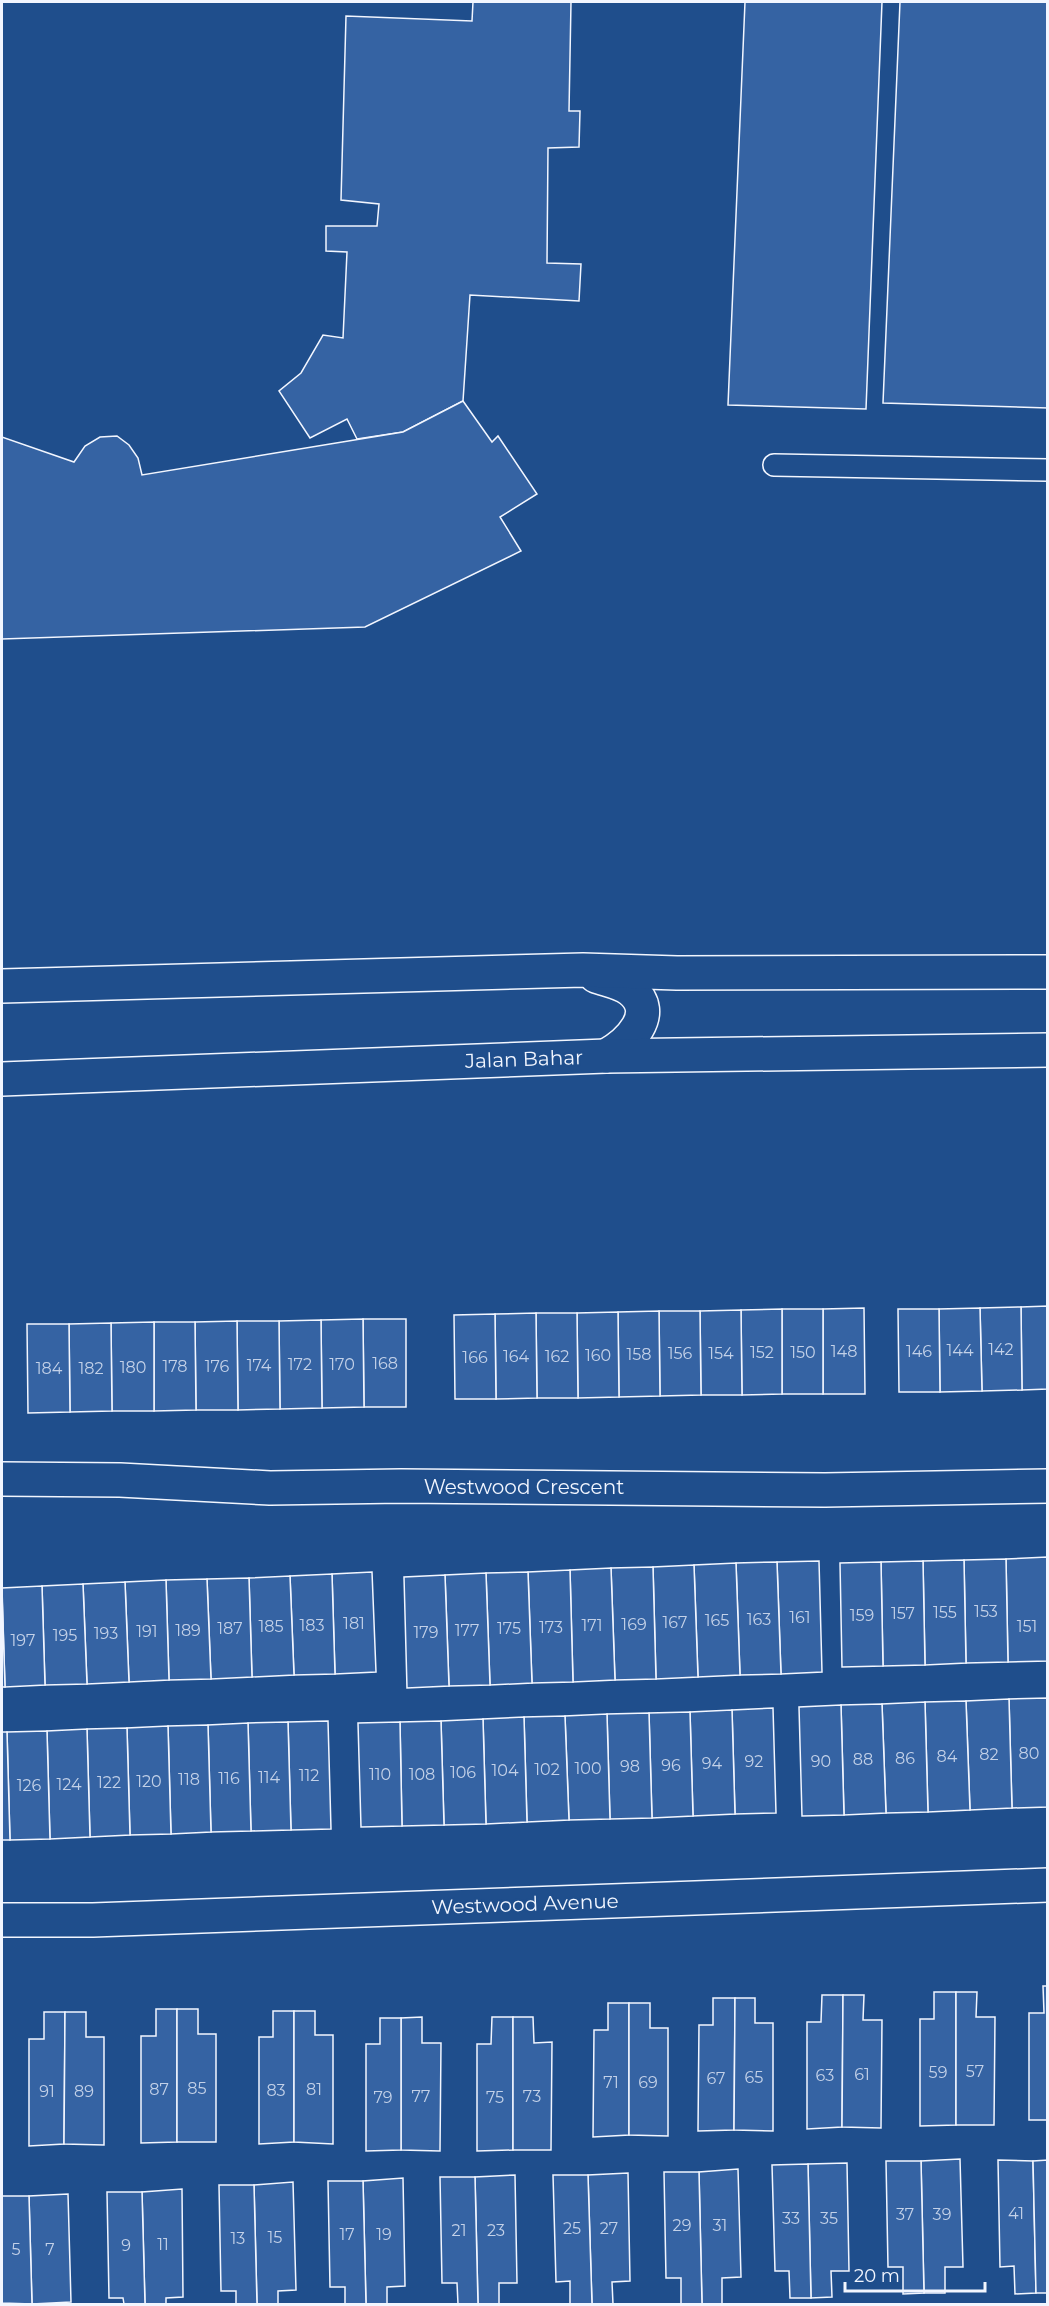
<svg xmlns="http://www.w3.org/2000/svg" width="1049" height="2306" font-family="Montserrat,sans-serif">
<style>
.building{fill:#3563a3;stroke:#f2f6ff;stroke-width:1.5}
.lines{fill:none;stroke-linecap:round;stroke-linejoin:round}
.lane-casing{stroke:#f2f6ff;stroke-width:24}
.street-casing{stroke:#f2f6ff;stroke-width:36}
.primary-casing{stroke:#f2f6ff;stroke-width:36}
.lane{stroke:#1f4e8c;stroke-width:21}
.street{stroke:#1f4e8c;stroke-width:33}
.primary{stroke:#1f4e8c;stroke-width:33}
.labels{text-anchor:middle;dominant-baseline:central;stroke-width:4.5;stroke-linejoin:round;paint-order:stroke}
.number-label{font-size:16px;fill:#c3d1e8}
.street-label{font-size:20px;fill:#f2f6ff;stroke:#1f4e8c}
</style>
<rect width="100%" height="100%" fill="#1f4e8c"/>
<g class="building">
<path d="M473,2H571L569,111H580L579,147L548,148L547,263L581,264L579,301L470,295L463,401L403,432L357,439L347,419L310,438L279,391L301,373L323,335L343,338L347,252L326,251V226H377L379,204L341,200L346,16L472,21Z"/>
<path d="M745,2H882L866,409L728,405Z"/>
<path d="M900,2H1048V408L883,403Z"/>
<path d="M463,401L492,442L498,436L537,494L500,517L521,551L365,627L2,639V437L74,462L85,446L100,437L117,436L129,445L138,458L142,475L403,432Z"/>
<path d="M1048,1306V1389L1022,1390L1021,1307Z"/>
<path d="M1021,1307L1022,1390L982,1391L980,1308Z"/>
<path d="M864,1308L865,1394H823V1309Z"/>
<path d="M980,1308L982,1391L940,1392L939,1309Z"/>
<rect x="782" y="1309" width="41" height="85"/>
<path d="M782,1309V1394L742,1395L741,1310Z"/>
<path d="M898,1309H939L940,1392H899Z"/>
<path d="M741,1310L742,1395H701L700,1311Z"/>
<path d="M659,1311H700L701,1395L660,1396Z"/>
<path d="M659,1311L660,1396L619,1397L618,1312Z"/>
<path d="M618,1312L619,1397L578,1398L577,1313Z"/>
<path d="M536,1313H577L578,1398H537Z"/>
<path d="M536,1313L537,1398L496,1399L495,1314Z"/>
<path d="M495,1314L496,1399H455L454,1315Z"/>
<path d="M363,1319H406V1407H364Z"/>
<path d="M363,1319L364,1407L322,1408L321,1320Z"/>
<path d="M321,1320L322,1408L280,1409L279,1321Z"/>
<path d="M237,1321H279L280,1409L238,1410Z"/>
<path d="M237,1321L238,1410H196L195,1322Z"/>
<path d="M154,1322H195L196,1410L154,1411Z"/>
<path d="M154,1322V1411H112L111,1323Z"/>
<path d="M111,1323L112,1411L70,1412L69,1324Z"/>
<path d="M27,1324H69L70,1412L28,1413Z"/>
<path d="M1047,1557L1048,1661L1008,1662L1006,1559Z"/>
<path d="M1006,1559L1008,1662L966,1663L964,1560Z"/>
<path d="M964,1560L966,1663L925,1665L923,1561Z"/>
<path d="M819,1561L822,1672L781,1674L777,1562Z"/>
<path d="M923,1561L925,1665L883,1666L881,1562Z"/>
<path d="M777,1562L781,1674L740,1675L736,1563Z"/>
<path d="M881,1562L883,1666L842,1667L840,1563Z"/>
<path d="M736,1563L740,1675L698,1677L694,1565Z"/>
<path d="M694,1565L698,1677L656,1679L653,1567Z"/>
<path d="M653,1567L656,1679L615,1680L611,1568Z"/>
<path d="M611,1568L615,1680L573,1682L570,1570Z"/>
<path d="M570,1570L573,1682L532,1683L528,1572Z"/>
<path d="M372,1572L376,1672L335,1674L332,1574Z"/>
<path d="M528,1572L532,1683L490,1685L486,1573Z"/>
<path d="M486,1573L490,1685L449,1686L445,1575Z"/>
<path d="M332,1574L335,1674L294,1675L290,1576Z"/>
<path d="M445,1575L449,1686L407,1688L404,1577Z"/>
<path d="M290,1576L294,1675L252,1677L249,1578Z"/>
<path d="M249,1578L252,1677L211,1679L207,1579Z"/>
<path d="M207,1579L211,1679L169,1680L166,1580Z"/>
<path d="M166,1580L169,1680L129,1682L125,1582Z"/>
<path d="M125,1582L129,1682L87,1684L83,1584Z"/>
<path d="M83,1584L87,1684L45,1685L42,1586Z"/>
<path d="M42,1586L45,1685L5,1687L2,1588Z"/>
<path d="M2,1594L5,1687H2Z"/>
<path d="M1048,1698V1807L1012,1808L1009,1699Z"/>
<path d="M1009,1699L1012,1808L970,1810L966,1701Z"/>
<path d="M966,1701L970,1810L928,1812L925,1702Z"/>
<path d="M925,1702L928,1812L886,1813L882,1704Z"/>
<path d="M882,1704L886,1813L844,1815L841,1705Z"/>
<path d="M841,1705L844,1815L802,1816L799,1707Z"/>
<path d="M773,1708L776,1813L735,1814L732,1710Z"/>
<path d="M732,1710L735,1814L693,1816L690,1712Z"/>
<path d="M690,1712L693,1816L652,1818L649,1713Z"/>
<path d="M649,1713L652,1818L610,1819L607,1714Z"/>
<path d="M607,1714L610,1819L569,1820L565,1716Z"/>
<path d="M565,1716L569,1820L527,1822L524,1717Z"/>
<path d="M524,1717L527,1822L486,1824L483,1719Z"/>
<path d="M483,1719L486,1824L444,1825L441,1721Z"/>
<path d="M328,1721L331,1829L291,1830L288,1722Z"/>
<path d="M441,1721L444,1825L402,1826L400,1722Z"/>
<path d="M288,1722L291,1830L251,1831L248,1723Z"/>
<path d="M400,1722L402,1826L361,1827L358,1723Z"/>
<path d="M248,1723L251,1831L211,1832L208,1725Z"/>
<path d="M208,1725L211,1832L171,1834L168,1726Z"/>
<path d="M168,1726L171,1834L130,1835L127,1728Z"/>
<path d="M127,1728L130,1835L90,1837L87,1729Z"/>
<path d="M87,1729L90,1837L50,1839L47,1731Z"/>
<path d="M47,1731L50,1839L10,1840L7,1732Z"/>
<path d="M2,1732H7L10,1840H2Z"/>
<path d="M1043,1986H1048V2120H1029V2013H1044Z"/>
<path d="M934,1992H956V2125L920,2126V2019H934Z"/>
<path d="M956,1992H977L976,2017H995L994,2125H956Z"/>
<path d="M822,1995H843L842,2127L807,2129V2022H821Z"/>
<path d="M843,1995H864L863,2020H882L881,2128L842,2127Z"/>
<path d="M713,1998H735L734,2130L698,2131L699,2025H713Z"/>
<path d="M735,1998H755V2023H773V2131L734,2130Z"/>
<path d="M608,2003H629V2135L593,2137L594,2030H608Z"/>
<path d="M629,2003H650V2028H668V2136L629,2135Z"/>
<path d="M156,2009H177V2142L141,2143V2036H156Z"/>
<path d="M177,2009H198V2034H216V2142H177Z"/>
<path d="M273,2011H294V2142L259,2144V2037H273Z"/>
<path d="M294,2011H315V2035H333V2144L294,2142Z"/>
<path d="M44,2012H65L64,2144L29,2146V2039H44Z"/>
<path d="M65,2012H86V2037H104V2145L64,2144Z"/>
<path d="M422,2017V2043H441L440,2151L401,2150V2018Z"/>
<path d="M492,2017H513V2150L477,2151V2044H491Z"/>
<path d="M513,2017H533L534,2043L552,2042L551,2150H513Z"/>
<path d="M380,2018H401V2150L366,2151V2044H380Z"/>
<path d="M960,2159L963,2267H945V2293H924L921,2161Z"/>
<path d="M998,2160L1033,2161L1036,2293L1015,2294L1014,2266L1000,2267Z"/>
<path d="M1048,2160V2293H1036L1033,2161Z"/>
<path d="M886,2161H921L924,2293L903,2294V2267H888Z"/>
<path d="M847,2163L849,2271H831L832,2297L811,2298L808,2164Z"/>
<path d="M808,2164L811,2298H790L789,2271H775L772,2165Z"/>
<path d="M738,2169L741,2277L722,2278V2304H702L699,2172Z"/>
<path d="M664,2172H699L702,2304H681V2278H666Z"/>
<path d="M628,2173L630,2281L612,2282L613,2304H592L588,2175Z"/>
<path d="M515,2175L517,2283H499V2304H478L475,2177Z"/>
<path d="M553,2175H588L592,2304H570V2281L556,2282Z"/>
<path d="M440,2177H475L478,2304H458L457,2283H442Z"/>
<path d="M403,2178L405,2286L387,2287V2304H366L363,2181Z"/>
<path d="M328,2181H363L366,2304H345V2287H330Z"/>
<path d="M293,2182L296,2290L278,2291V2304H257L254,2185Z"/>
<path d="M219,2185H254L257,2304H236V2291H221Z"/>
<path d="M182,2189L183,2297L166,2298V2304H145L142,2192Z"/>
<path d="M107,2192H142L145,2304H124L123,2298H109Z"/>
<path d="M68,2194L71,2302L32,2304L29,2196Z"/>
<path d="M2,2196H29L32,2304L2,2303Z"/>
</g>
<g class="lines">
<defs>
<path id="lane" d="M774,465L1048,470"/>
<g id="street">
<path d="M2,1479L120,1480L270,1488L401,1486L825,1490L1048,1486"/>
<path d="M2,1920H93L1048,1885"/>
</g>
<g id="primary">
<path d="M596,976C607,980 621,982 631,990C660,1014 628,1044 606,1056"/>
<path d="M2,986L583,970L677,973L1048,972"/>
<path d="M2,1079L606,1056L1048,1050"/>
</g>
</defs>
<use href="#lane" class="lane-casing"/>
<use href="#street" class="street-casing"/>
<use href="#primary" class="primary-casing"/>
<use href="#lane" class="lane"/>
<use href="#street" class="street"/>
<use href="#primary" class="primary"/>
</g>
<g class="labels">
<g class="number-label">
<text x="1001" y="1349">142</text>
<text x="960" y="1350">144</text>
<text x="844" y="1351">148</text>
<text x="919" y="1351">146</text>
<text x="762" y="1352">152</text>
<text x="803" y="1352">150</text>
<text x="680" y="1353">156</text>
<text x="721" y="1353">154</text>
<text x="639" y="1354">158</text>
<text x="598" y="1355">160</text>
<text x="516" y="1356">164</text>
<text x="557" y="1356">162</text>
<text x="475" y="1357">166</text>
<text x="385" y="1363">168</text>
<text x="300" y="1364">172</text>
<text x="342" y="1364">170</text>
<text x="259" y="1365">174</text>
<text x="175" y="1366">178</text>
<text x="217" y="1366">176</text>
<text x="133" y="1367">180</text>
<text x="49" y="1368">184</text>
<text x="91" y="1368">182</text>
<text x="986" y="1611">153</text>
<text x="945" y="1612">155</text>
<text x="903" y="1613">157</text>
<text x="862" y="1615">159</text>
<text x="800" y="1617">161</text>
<text x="759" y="1619">163</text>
<text x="717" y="1620">165</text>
<text x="675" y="1622">167</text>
<text x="354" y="1623">181</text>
<text x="634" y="1624">169</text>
<text x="312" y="1625">183</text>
<text x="592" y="1625">171</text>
<text x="271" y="1626">185</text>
<text x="1027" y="1626">151</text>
<text x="551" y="1627">173</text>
<text x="230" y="1628">187</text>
<text x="509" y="1628">175</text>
<text x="188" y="1630">189</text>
<text x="467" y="1630">177</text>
<text x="147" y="1631">191</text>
<text x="426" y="1632">179</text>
<text x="106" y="1633">193</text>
<text x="65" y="1635">195</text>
<text x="23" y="1640">197</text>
<text x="1029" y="1753">80</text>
<text x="989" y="1754">82</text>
<text x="947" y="1756">84</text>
<text x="905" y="1758">86</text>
<text x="863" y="1759">88</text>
<text x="754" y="1761">92</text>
<text x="821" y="1761">90</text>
<text x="712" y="1763">94</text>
<text x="671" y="1765">96</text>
<text x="630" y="1766">98</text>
<text x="588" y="1768">100</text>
<text x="547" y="1769">102</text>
<text x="505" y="1770">104</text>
<text x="463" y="1772">106</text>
<text x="380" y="1774">110</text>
<text x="422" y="1774">108</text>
<text x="309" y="1775">112</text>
<text x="269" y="1777">114</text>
<text x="229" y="1778">116</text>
<text x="189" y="1779">118</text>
<text x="149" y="1781">120</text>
<text x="109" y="1782">122</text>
<text x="69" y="1784">124</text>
<text x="29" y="1785">126</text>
<text x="975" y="2071">57</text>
<text x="938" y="2072">59</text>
<text x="862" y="2074">61</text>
<text x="825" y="2075">63</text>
<text x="754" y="2077">65</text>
<text x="716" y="2078">67</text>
<text x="611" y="2082">71</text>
<text x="648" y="2082">69</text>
<text x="197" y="2088">85</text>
<text x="159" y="2089">87</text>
<text x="314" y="2089">81</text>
<text x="276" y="2090">83</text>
<text x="47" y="2091">91</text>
<text x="84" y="2091">89</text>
<text x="421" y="2096">77</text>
<text x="532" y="2096">73</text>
<text x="383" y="2097">79</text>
<text x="495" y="2097">75</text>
<text x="1016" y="2213">41</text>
<text x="905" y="2214">37</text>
<text x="942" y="2214">39</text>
<text x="791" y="2218">33</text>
<text x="829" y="2218">35</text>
<text x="682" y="2225">29</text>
<text x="720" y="2225">31</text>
<text x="572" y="2228">25</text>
<text x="609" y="2228">27</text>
<text x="459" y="2230">21</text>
<text x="496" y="2230">23</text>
<text x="347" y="2234">17</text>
<text x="384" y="2234">19</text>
<text x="275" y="2237">15</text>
<text x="238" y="2238">13</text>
<text x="163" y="2244">11</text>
<text x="126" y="2245">9</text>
<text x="16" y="2249">5</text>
<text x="50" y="2249">7</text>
</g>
<g class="street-label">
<text transform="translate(524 1059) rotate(-2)">Jalan Bahar</text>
<text x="524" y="1487">Westwood Crescent</text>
<text transform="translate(525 1904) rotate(-2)">Westwood Avenue</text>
</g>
</g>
<rect width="1049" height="2306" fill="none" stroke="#f2f6ff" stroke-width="6"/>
<path d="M845 2282v9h140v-9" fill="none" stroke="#f2f6ff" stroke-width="3"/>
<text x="854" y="2282" font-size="18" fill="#f2f6ff" stroke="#1f4e8c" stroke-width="4.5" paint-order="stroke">20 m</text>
</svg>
